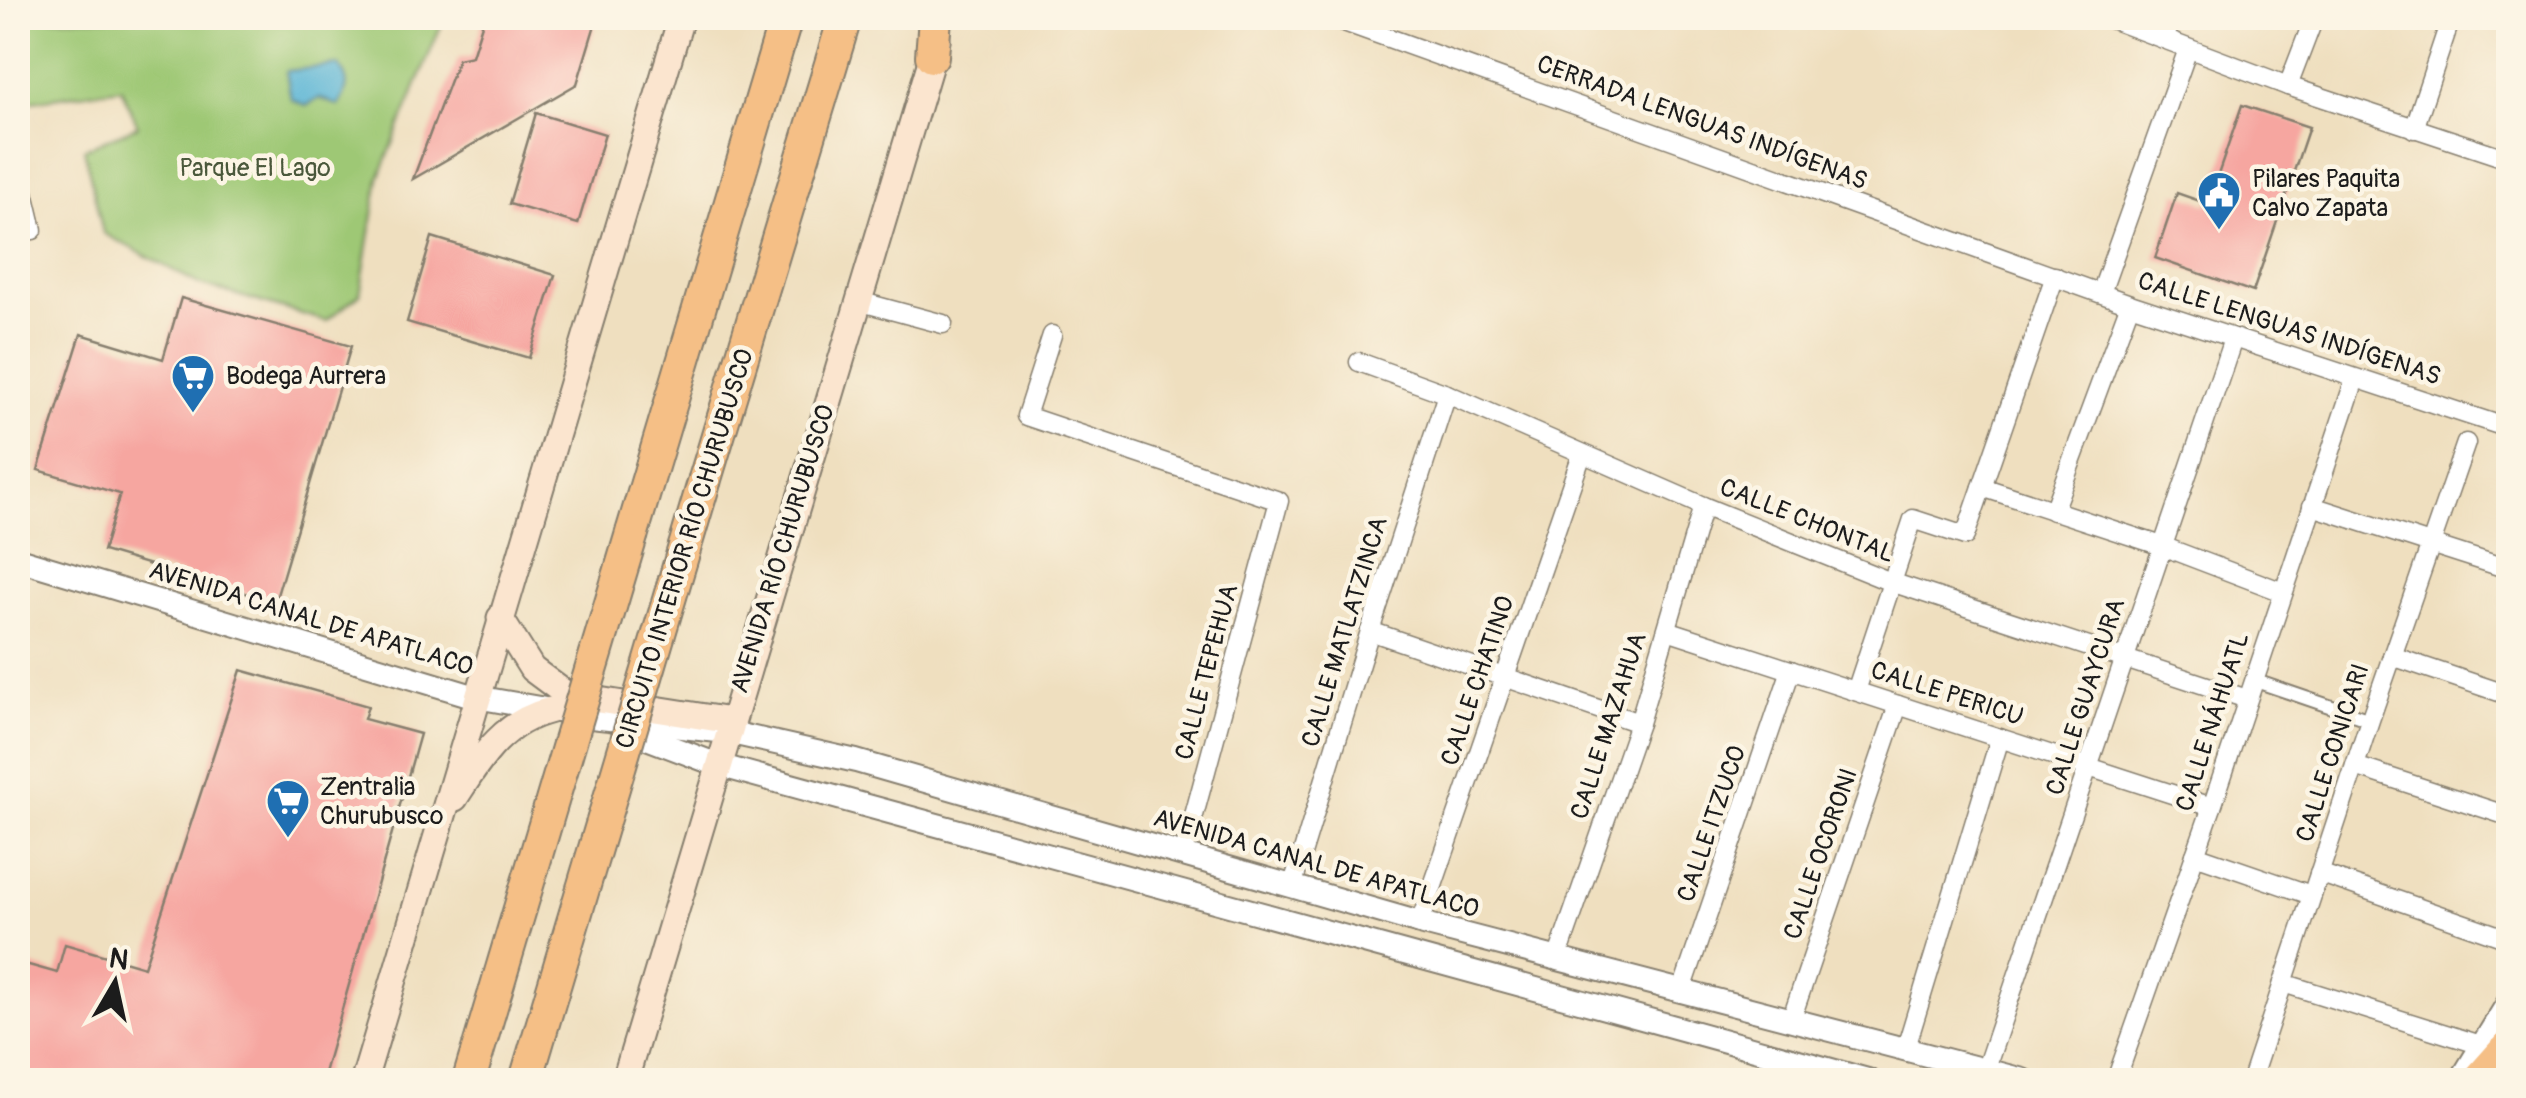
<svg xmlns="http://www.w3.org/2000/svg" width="2526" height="1098" font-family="Pangolin,sans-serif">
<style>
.green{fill:#9ec875;stroke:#5d7248;stroke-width:2.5}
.water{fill:#56b4d5;stroke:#396878;stroke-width:2.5}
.building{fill:#f6a6a0}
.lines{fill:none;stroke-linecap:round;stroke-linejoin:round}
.pedestrian-casing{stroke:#867e6e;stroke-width:16}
.minor-casing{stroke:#867e6e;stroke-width:21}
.tertiary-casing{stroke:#867e6e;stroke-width:26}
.secondary-casing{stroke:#867e6e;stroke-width:29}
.primary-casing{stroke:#867e6e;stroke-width:31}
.motorway-casing{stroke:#867e6e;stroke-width:36}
.pedestrian{stroke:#fff;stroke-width:12}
.minor{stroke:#fff;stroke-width:18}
.tertiary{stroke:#fff;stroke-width:22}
.secondary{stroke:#fbe5cf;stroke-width:25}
.primary{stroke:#f5bf86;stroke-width:28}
.motorway{stroke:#f5bf86;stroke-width:32}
.motorway-bridge-casing{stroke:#867e6e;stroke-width:36;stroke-linecap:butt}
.motorway-bridge{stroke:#f5bf86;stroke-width:32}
.labels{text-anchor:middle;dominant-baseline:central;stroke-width:9;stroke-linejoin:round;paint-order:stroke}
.street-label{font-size:25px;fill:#1c1c1c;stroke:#fcf5e5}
.park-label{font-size:25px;fill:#4a583b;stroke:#fcf5e5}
.poi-label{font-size:25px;fill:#1c1c1c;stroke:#fcf5e5;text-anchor:start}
</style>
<rect width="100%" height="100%" fill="#fcf5e5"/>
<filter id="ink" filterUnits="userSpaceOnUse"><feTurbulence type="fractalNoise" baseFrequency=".01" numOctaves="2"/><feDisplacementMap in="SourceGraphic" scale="20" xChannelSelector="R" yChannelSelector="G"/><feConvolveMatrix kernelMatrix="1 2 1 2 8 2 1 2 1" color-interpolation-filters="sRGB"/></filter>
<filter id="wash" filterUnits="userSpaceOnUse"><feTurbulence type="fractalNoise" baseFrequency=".0048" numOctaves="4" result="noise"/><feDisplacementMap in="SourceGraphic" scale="40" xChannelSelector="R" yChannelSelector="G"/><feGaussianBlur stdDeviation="2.25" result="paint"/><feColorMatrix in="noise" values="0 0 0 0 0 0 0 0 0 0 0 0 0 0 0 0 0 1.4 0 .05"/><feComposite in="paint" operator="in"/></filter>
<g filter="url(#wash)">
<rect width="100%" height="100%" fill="#efdfbf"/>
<path class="green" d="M18,18H444L379,178L360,294L326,321L199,284L103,233L84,149L138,126L121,88L18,103Z"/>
<path class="water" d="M338,65C351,81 348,90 338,106L320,98L306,106L291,99L286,71Z"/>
<g id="blocks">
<g class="building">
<path d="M484,18H597L577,84L413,179L458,59L472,56Z"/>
<path d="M2242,105L2309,127L2253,292L2155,258L2177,193L2208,204Z"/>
<path d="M536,113L605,134L578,224L509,204Z"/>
<path d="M432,237L555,275L529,358L407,322Z"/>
<path d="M181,298L351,346L275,602L103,551L120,494L38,470L81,334L163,359Z"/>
<path d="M241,670L368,706L364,719L420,734L322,1080H18V962L57,973L65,944L144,967Z"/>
</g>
</g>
</g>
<g filter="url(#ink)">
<use href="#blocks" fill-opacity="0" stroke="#867e6e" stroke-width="2.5"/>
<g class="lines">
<defs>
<path id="pedestrian" d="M2253,680L2370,720"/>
<g id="minor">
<path d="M1333,18L2130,304L2508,428"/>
<path d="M2108,18L2288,86L2508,159"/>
<path d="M2164,39L2172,18"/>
<path d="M2288,86L2314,18"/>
<path d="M2414,129L2451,18"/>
<path d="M18,180H21L33,230L18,233"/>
<path d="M2101,293L2188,49"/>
<path d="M858,301L943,324"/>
<path d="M1052,335L1026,416L1279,501L1183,856"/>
<path d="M1359,362L1447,394L1703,506L1891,582L2247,699"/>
<path d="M1982,487L2162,546L2283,592"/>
<path d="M2312,506L2508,569"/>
<path d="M2053,511L2130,304"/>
<path d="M1667,630L2212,807"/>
<path d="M1370,631L1639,723"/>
<path d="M2392,656L2508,695"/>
<path d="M1856,691L1913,519L1965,536L2055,276"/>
<path d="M2355,766L2508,816"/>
<path d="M2195,855L2311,895"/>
<path d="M2319,873L2508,939"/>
<path d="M1292,887L1370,631L1447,394"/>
<path d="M1420,923L1582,454"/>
<path d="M1557,959L1639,723L1703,506"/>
<path d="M2283,983L2481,1045"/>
<path d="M1681,993L1791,670"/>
<path d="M1791,1020L1898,705"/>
<path d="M1905,1051L2000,738"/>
<path d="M1985,1071L2233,339"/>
<path d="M2116,1080L2212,807L2355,379"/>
<path d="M2251,1080L2370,720L2466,443"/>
</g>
<g id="tertiary">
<path d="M18,559L476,697L591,717L727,732L856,761L1420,923L2023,1080"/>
<path d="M623,729L718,765L1868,1080"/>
<path d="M2461,1080L2508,1003"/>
</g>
<g id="secondary">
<path d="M500,618L532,669L567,695L731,721"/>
<path d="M455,798C481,758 502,722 551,710"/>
<path d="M364,1080L681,18"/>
<path d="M625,1080L937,41"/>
</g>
<path id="primary" d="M2476,1080L2508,1044"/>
<g id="motorway">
<path d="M932,56L935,18"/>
<path d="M705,479L845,18"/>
<path d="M632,533L786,18"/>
</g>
</defs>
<use href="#pedestrian" class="pedestrian-casing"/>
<use href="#minor" class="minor-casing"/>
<use href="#tertiary" class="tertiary-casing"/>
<use href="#secondary" class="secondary-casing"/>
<use href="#primary" class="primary-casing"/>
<use href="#motorway" class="motorway-casing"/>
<use href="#pedestrian" class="pedestrian"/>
<use href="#minor" class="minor"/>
<use href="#tertiary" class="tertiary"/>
<use href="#secondary" class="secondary"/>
<use href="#primary" class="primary"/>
<use href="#motorway" class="motorway"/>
<defs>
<g id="motorway-bridge">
<path d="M469,1080L632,533"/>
<path d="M526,1080L705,479"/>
</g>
</defs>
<use href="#motorway-bridge" class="motorway-bridge-casing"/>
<use href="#motorway-bridge" class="motorway-bridge"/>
</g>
</g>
<defs>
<symbol id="civic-pin" viewBox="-11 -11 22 30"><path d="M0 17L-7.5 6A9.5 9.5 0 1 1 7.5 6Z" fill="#1f6fb2" stroke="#fcf5e5"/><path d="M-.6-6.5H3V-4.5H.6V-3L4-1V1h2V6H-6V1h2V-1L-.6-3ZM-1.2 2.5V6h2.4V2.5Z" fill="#fff"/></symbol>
<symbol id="supermarket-pin" viewBox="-11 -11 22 30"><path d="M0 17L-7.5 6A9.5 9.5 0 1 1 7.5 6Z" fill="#1f6fb2" stroke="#fcf5e5"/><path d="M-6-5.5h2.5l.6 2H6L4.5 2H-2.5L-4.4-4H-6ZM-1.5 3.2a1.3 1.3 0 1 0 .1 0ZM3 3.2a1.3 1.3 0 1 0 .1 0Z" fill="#fff"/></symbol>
</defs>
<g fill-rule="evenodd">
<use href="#civic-pin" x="2194" y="168" width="50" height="68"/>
<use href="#supermarket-pin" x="168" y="351" width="50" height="68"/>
<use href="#supermarket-pin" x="263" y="776" width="50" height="68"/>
</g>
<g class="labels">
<g class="street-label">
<text transform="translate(1702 123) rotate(20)">CERRADA LENGUAS INDÍGENAS</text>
<text transform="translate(2289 329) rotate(18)">CALLE LENGUAS INDÍGENAS</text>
<text transform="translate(1807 521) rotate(22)">CALLE CHONTAL</text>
<text transform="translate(685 549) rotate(-73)">CIRCUITO INTERIOR RÍO CHURUBUSCO</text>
<text transform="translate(783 549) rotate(-73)">AVENIDA RÍO CHURUBUSCO</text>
<text transform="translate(311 619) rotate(17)">AVENIDA CANAL DE APATLACO</text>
<text transform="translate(1345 632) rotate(-73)">CALLE MATLATZINCA</text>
<text transform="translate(1207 672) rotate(-75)">CALLE TEPEHUA</text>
<text transform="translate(1478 681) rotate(-71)">CALLE CHATINO</text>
<text transform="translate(1947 694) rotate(18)">CALLE PERICU</text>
<text transform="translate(2086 697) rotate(-72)">CALLE GUAYCURA</text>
<text transform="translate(2213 722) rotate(-72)">CALLE NÁHUATL</text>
<text transform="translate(1609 726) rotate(-72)">CALLE MAZAHUA</text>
<text transform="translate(2333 753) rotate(-72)">CALLE CONICARI</text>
<text transform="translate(1712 824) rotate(-71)">CALLE ITZUCO</text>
<text transform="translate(1821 854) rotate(-71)">CALLE OCORONI</text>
<text transform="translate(1316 864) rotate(16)">AVENIDA CANAL DE APATLACO</text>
</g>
<g class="park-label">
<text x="255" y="168">Parque El Lago</text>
</g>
<g class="poi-label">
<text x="2252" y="179">Pilares Paquita<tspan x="2252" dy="29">Calvo Zapata</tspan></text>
<text x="226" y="376">Bodega Aurrera</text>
<text x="320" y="787">Zentralia<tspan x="320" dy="29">Churubusco</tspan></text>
</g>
</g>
<rect width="2526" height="1098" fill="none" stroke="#fcf5e5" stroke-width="60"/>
<g transform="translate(115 983) rotate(9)" stroke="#fcf5e5" stroke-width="8" paint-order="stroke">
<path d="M0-8L18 38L0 25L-18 38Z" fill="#1c1c1c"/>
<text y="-15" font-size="28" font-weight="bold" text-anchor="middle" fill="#1c1c1c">N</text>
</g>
</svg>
